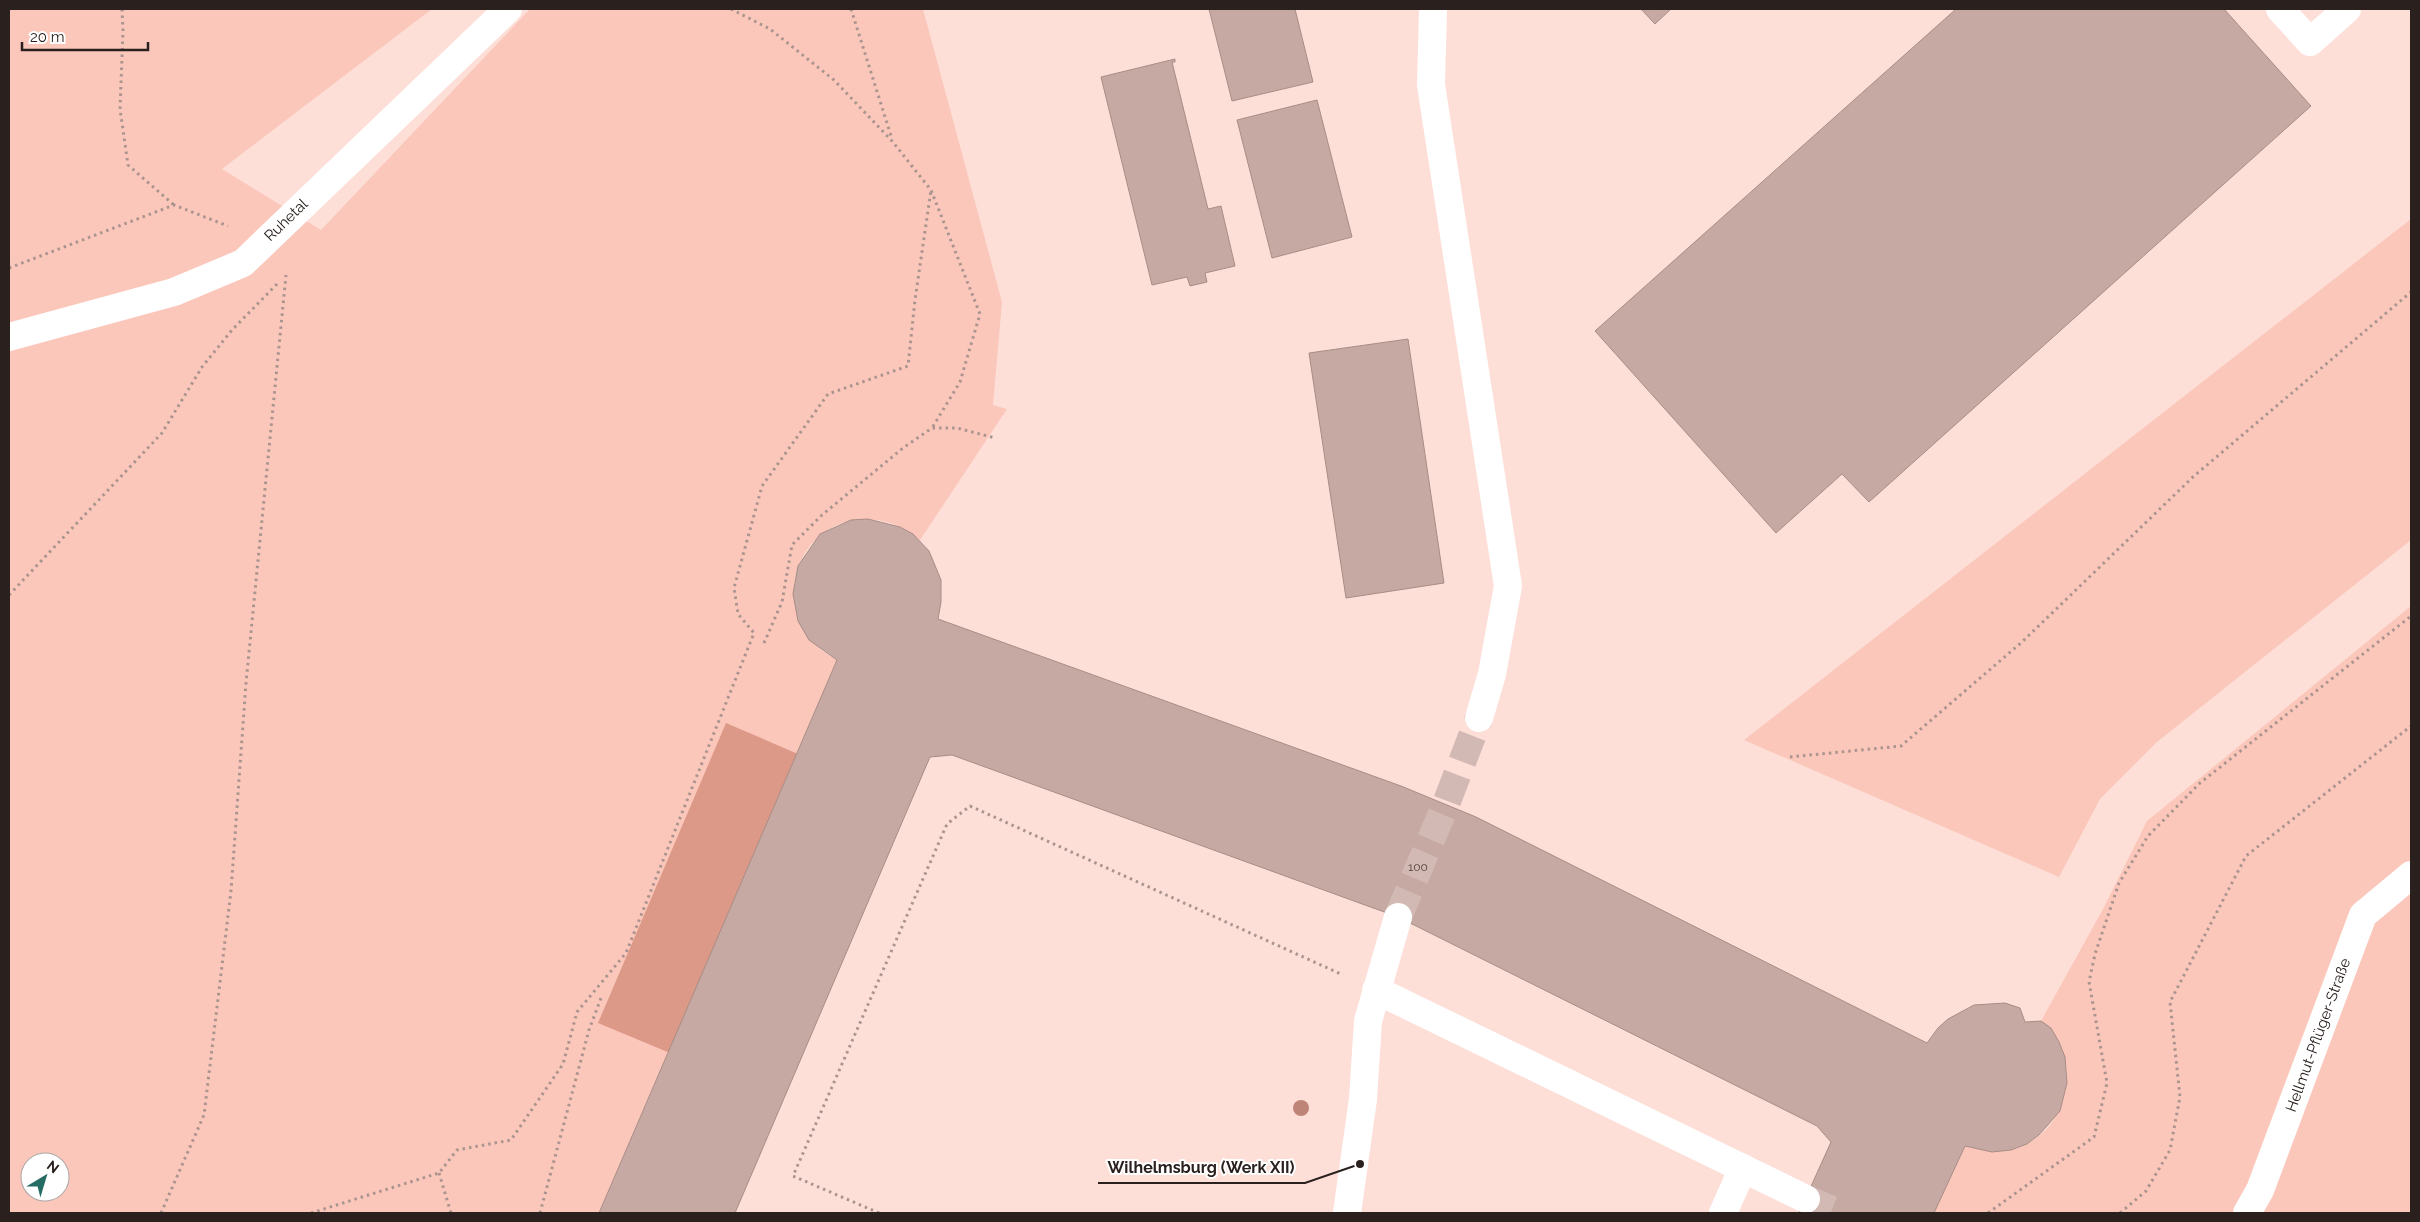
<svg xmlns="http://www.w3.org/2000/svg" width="2420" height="1222" font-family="Raleway,sans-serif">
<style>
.green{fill:#fbc7ba;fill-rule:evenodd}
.water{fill:#dc9988}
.building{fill:#c5a9a2;stroke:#a88d86}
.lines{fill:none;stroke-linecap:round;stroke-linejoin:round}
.minor-tunnel{stroke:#d3b9b3;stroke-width:28;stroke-dasharray:28 14;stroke-linecap:butt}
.path{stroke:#ab948f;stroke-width:3;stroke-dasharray:2.5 4;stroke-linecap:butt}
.minor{stroke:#fff;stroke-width:28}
.tree{fill:#be8477}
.labels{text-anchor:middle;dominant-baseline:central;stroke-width:4;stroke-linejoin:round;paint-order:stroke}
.number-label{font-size:12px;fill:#51423e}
.street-label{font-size:15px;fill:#2a201d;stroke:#fff}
.leader{fill:none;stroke:#2a201d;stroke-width:2}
.callout-dot{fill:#2a201d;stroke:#fff;stroke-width:2}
.callout-label{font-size:16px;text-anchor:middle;font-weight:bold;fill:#2a201d;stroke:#fff;stroke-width:4;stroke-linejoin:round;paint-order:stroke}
</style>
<rect width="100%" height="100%" fill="#fddfd8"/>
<g class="green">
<path d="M9,9H432L222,169L321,230L530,9H923L1002,302L993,405L1007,409L920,540C908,529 893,522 876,520C791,510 763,623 837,660L599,1213H9ZM30,1162H60V1192H30Z"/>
<path d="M2411,219V540L2157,742L2100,799L2059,877L1744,740Z"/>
<path d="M2411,606V1213H1934L1965,1146C1980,1150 1995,1153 2010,1150C2068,1138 2087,1057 2041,1021L2103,909L2147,821Z"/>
</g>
<path class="water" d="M726,723L798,754L670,1053L598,1023Z"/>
<g class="building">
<path d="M1209,9H1295L1313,82L1232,101Z"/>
<path d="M1641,9H1671L1655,24Z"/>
<path d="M1956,9H2224L2311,106L1869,502L1842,474L1776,533L1595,331Z"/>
<path d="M1175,59V62H1172L1208,209L1221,206L1235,266L1205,273L1207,282L1190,286L1187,277L1152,285L1101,77Z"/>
<path d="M1317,100L1352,237L1272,258L1237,120Z"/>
<path d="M1408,339L1444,583L1346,598L1309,353Z"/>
<path d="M868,519L900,527L913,534L929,551L941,580V602L938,619L1401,786L1476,817L1927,1043L1938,1028L1948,1019L1974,1005L2005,1003L2020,1008L2025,1022L2041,1021L2051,1028L2059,1042L2065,1057L2067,1083L2060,1111L2039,1135L2027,1144L2011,1150L1992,1152L1965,1146L1934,1213H1799L1831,1142L1817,1126L1398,917L952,755L930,757L735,1213H599L837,660L809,640L798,621L793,594L798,566L820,534L851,520Z"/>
</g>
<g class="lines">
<g class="minor-tunnel">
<path d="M1398,917L1446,804L1479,718"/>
<path d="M1806,1199L1839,1213"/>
</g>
<g class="path">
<path d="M122,9L123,31L120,109L128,165L174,205"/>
<path d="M731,9L770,29L834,80L892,141L931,190L980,314L960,382L932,428"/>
<path d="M851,9L892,139"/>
<path d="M9,268L174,205L228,226"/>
<path d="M9,595L162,433L202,367L232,330L279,282"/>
<path d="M764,643L782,602L792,545L822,515L903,448L932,428H957L995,438"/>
<path d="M1790,757L1901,746L2022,642L2194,476L2411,292"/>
<path d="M439,1173L451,1213"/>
<path d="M161,1213L204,1115L231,891L246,683L286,275"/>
<path d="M311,1213L439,1173L457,1150L511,1140L563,1064L577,1012L626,953L754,633L738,614L734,588L762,486L828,394L908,366L915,300L931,190"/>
<path d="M540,1213L589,1030L601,998"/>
<path d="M879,1213L793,1176L947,824L970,806L1343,975"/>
<path d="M1988,1213L2094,1137L2107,1083L2089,982L2095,954L2119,883L2148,836L2200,783L2411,616"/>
<path d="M2120,1213L2146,1191L2170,1150L2180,1097L2170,1002L2246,856L2411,726"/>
</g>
<g class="minor">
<path d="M1433,9L1431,85L1508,586L1492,674L1479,718"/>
<path d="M2280,9L2310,42L2347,9"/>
<path d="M9,337L174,292L243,263L508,9"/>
<path d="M1376,990L1806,1199"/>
<path d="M1347,1213L1363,1099L1368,1021L1398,917"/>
<path d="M1723,1213L1743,1168"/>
<path d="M2247,1213L2260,1190L2363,915L2411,875"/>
</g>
</g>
<circle class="tree" cx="1301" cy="1108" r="8"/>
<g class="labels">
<g class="number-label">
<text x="1418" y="867">100</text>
</g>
<g class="street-label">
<text transform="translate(286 220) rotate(-44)">Ruhetal</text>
<text transform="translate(2318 1035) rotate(-70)">Hellmut-Pflüger-Straße</text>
</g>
</g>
<path class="leader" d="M1360 1164L1305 1183H1098"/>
<circle class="callout-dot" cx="1360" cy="1164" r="5"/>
<g class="callout-label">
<text x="1201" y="1173">Wilhelmsburg (Werk XII)</text>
</g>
<rect width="2420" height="1222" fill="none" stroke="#2a201d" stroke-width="20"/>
<g transform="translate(45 1177) rotate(38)"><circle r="24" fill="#ffffff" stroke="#aaa6a5"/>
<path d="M0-4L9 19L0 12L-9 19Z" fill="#246c64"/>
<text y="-8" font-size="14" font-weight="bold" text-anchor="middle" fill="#2a201d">N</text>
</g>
<path d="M22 42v8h126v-8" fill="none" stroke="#2a201d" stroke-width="2.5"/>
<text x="30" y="42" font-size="15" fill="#2a201d" stroke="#ffffff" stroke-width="4" paint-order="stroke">20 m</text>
</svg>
